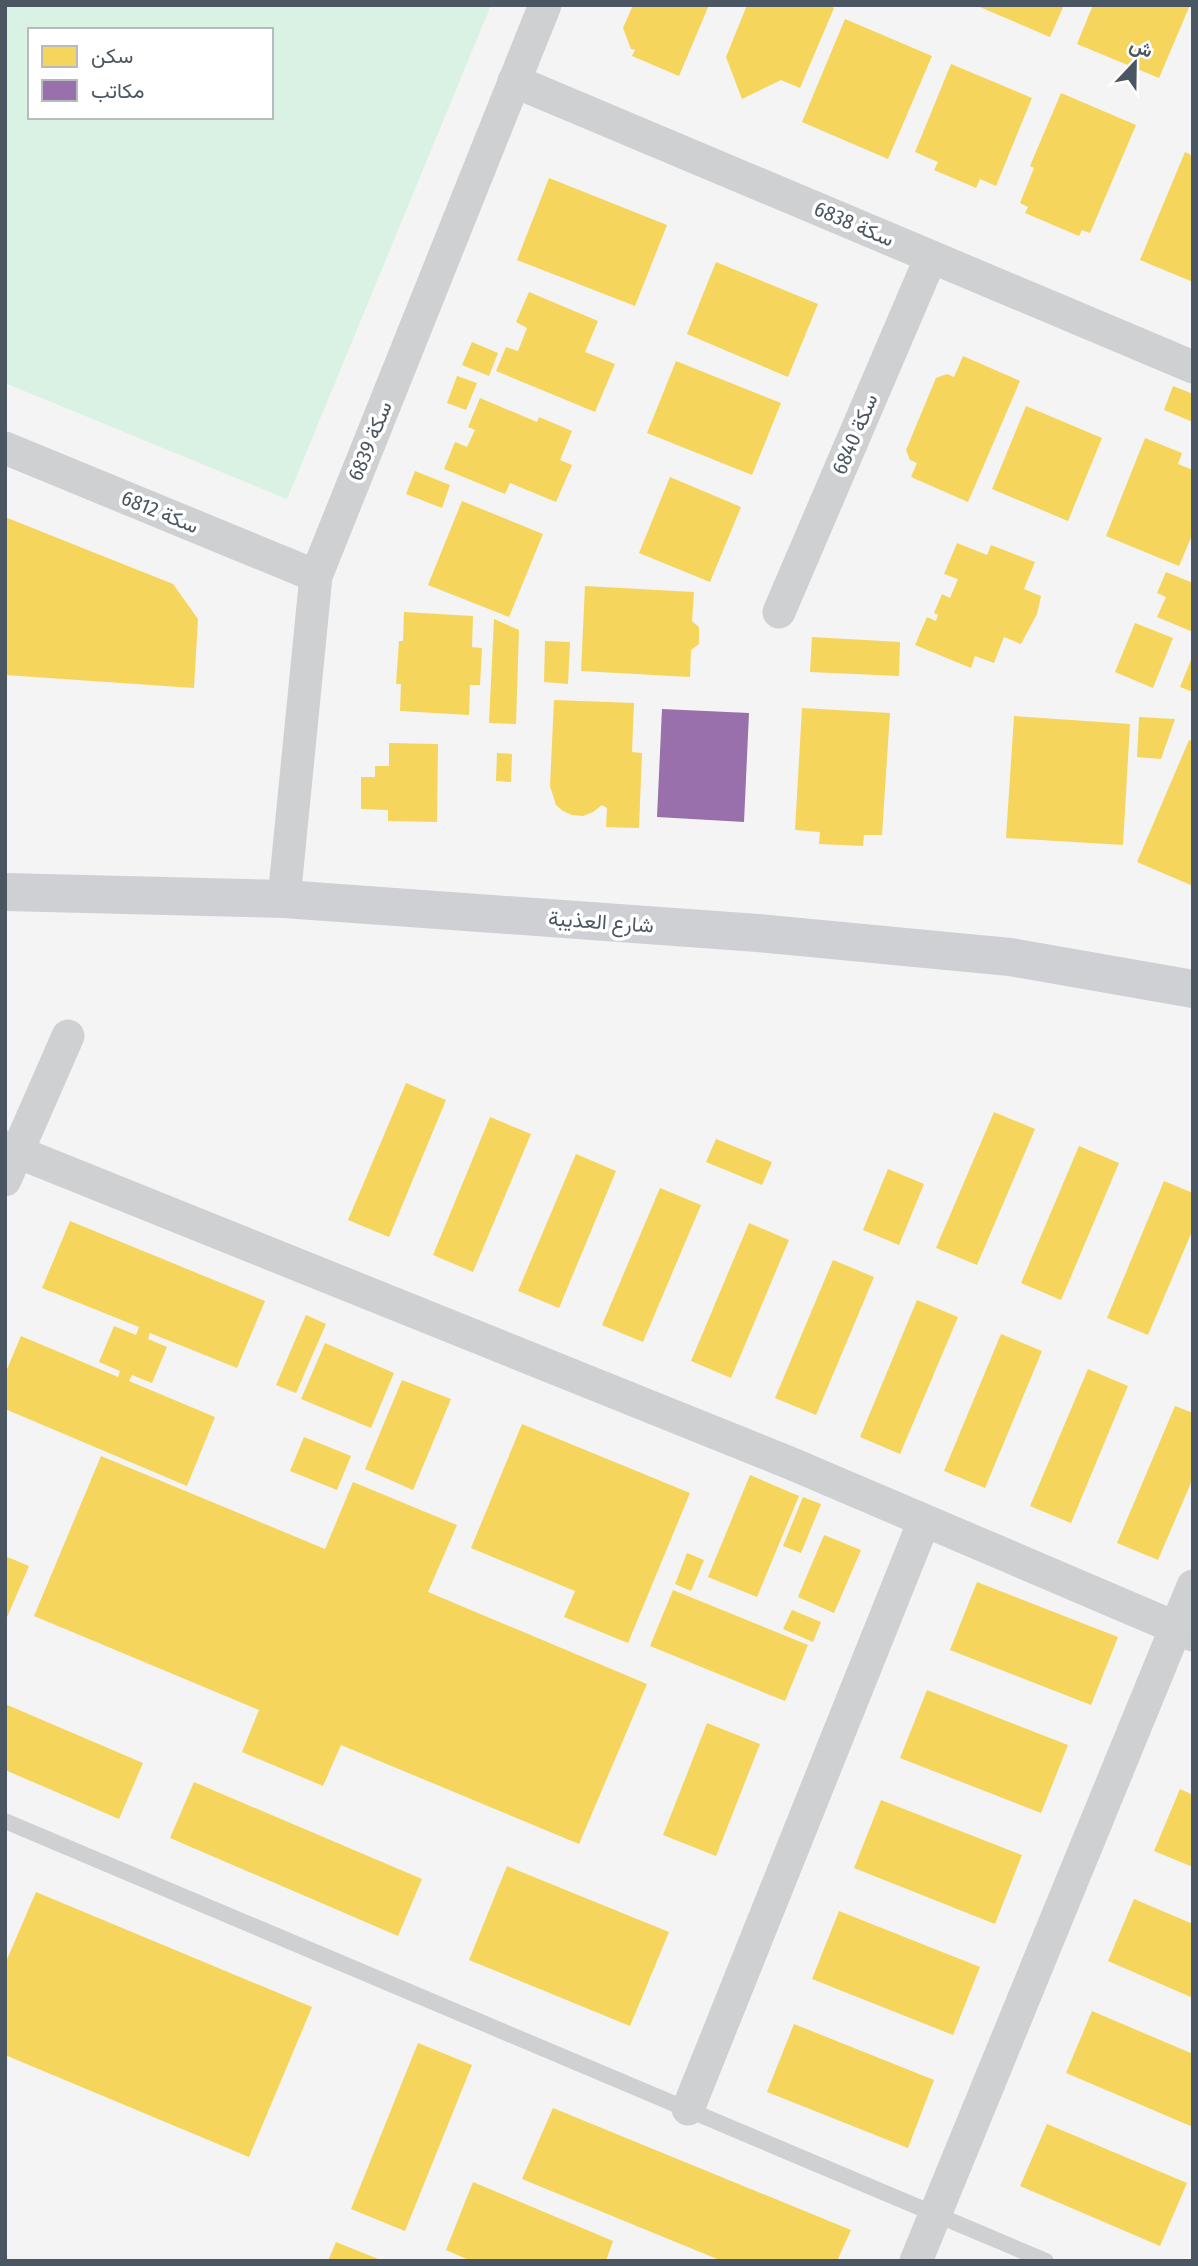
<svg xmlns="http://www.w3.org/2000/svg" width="1198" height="2266" font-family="'Fira Sans Condensed',Vazirmatn,sans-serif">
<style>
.green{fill:#d9f2e3;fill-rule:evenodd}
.homes{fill:#f6d55c}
.offices{fill:#9970ab}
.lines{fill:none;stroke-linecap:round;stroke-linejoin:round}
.lane{stroke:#ced0d2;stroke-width:16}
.street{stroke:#ced0d2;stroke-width:33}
.secondary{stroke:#ced0d4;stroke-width:38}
.labels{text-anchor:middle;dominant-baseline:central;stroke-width:7;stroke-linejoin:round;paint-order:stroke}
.street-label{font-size:21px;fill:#4a5661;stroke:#fff}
</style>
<rect width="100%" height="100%" fill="#f4f4f4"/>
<path class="green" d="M5,5H491L287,499L5,383ZM30,30H271V117H30Z"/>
<g class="homes">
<path d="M633,5H709L679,76L632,56L635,50L631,49L623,28Z"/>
<path d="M747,5H828L834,8L800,88L781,80L742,99L726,57Z"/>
<path d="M975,5H1064L1050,37Z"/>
<path d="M1093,5H1190L1159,78L1077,44Z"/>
<path d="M845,19L932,56L888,159L802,122Z"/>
<path d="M951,64L1032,98L996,186L980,179L976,188L934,170L938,162L915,152Z"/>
<path d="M1061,93L1136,125L1090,233L1082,230L1079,236L1025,213L1028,207L1020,203L1034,168L1030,166Z"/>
<path d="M1185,152L1193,156V282L1140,260Z"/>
<path d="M549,178L667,225L635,306L517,260Z"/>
<path d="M716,262L818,304L788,377L687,334Z"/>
<path d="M529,292L598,321L585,352L615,364L595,412L496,371L506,347L518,351L527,328L516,322Z"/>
<path d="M472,342L498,353L489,376L462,365Z"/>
<path d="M963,356L1020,381L968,502L911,477L917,463L910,460L906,450L936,378L947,374L954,377Z"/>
<path d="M676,361L781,403L752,475L647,433Z"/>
<path d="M457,376L477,383L466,410L447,403Z"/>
<path d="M1173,386L1193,394V422L1164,410Z"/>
<path d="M480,398L537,422L539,417L572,431L560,460L572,465L556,502L510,483L505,494L444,469L455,442L467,447L475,430L468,427Z"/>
<path d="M1026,406L1102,438L1068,521L992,489Z"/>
<path d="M1145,438L1182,453L1178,464L1193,470V533L1179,566L1106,536Z"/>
<path d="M415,471L450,485L442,508L406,494Z"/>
<path d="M670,477L741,507L710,582L639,553Z"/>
<path d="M462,501L543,534L509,617L428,585Z"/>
<path d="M5,517L173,584L198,619L194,688L5,675Z"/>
<path d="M957,543L987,555L991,545L1035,562L1024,589L1041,596L1037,614L1021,644L1004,637L994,663L975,656L971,668L915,645L927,617L936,621L938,615L934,613L942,594L950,598L958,579L944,574Z"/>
<path d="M1166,572L1193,583V632L1157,617L1166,597L1157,593Z"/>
<path d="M585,586L694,592L692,621L699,627V644L691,650L690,677L581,671Z"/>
<path d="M404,612L473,616L472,647L482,648L480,685H470L469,715L400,711L401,684H396L399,641H403Z"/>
<path d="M494,619L519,630L516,724L489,723Z"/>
<path d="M1135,623L1173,638L1153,688L1115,672Z"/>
<path d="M812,637L900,642L899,676L810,672Z"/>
<path d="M545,641L570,642L568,684L544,682Z"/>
<path d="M1193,655V692L1180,687Z"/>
<path d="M554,700L634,703L632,752L642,753L639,828L606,827L607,808L602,805L593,812L583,816L572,815L563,811L556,805L550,786Z"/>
<path d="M802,708L890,713L882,835H864L863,846L819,844L820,832L795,830Z"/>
<path d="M1014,716L1130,724L1123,845L1006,838Z"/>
<path d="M1139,717L1175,719L1161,759L1137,757Z"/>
<path d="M1189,740L1193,741V886L1137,862Z"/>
<path d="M389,743L438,744L437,822L388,821V810L361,809V777H375V766H389Z"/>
<path d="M497,753L512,754L511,782L496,781Z"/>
<path d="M406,1083L446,1100L389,1237L348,1220Z"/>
<path d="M994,1112L1035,1129L977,1265L936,1248Z"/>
<path d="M490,1117L531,1134L473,1272L433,1255Z"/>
<path d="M716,1139L772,1162L762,1185L706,1162Z"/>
<path d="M1079,1146L1119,1163L1061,1300L1021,1283Z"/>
<path d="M576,1154L616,1171L559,1308L518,1291Z"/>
<path d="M888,1169L924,1184L899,1245L863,1230Z"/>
<path d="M1164,1181L1193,1193V1229L1148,1335L1107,1318Z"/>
<path d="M660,1188L701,1205L643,1342L602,1325Z"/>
<path d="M70,1221L265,1301L237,1368L150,1333L148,1339L167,1347L152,1383L132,1375L129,1381L215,1417L187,1486L5,1409V1374L21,1336L118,1377L120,1371L99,1362L114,1326L136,1335L139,1327L42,1288Z"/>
<path d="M749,1223L789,1240L731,1378L691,1361Z"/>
<path d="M833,1260L874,1277L816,1415L775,1398Z"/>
<path d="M917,1300L958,1317L900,1454L860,1437Z"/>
<path d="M306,1315L326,1324L296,1393L276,1385Z"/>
<path d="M1001,1334L1042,1351L985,1488L944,1471Z"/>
<path d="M325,1343L394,1373L371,1428L301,1399Z"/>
<path d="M1088,1369L1128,1386L1071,1523L1030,1506Z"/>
<path d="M402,1380L451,1399L413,1490L365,1469Z"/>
<path d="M1175,1406L1193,1413V1478L1158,1560L1117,1543Z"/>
<path d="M522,1424L690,1493L628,1643L564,1617L575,1591L471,1548Z"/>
<path d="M304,1437L351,1456L337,1490L290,1471Z"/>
<path d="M101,1456L325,1549L353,1482L457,1525L428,1592L647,1684L579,1844L341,1745L323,1786L242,1752L259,1710L34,1616Z"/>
<path d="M750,1475L799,1496L757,1597L708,1577Z"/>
<path d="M803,1497L821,1504L801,1553L783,1546Z"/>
<path d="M824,1535L861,1550L834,1613L798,1597Z"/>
<path d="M687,1553L704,1560L691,1591L675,1584Z"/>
<path d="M5,1556L29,1566L5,1622Z"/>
<path d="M977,1582L1118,1637L1091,1705L950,1650Z"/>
<path d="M673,1590L808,1645L785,1701L650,1646Z"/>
<path d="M792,1610L821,1622L813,1642L783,1629Z"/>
<path d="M927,1690L1068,1745L1041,1813L900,1758Z"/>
<path d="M5,1704L143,1763L119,1819L5,1770Z"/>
<path d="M707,1723L760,1744L716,1856L663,1835Z"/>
<path d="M194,1782L422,1879L398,1936L170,1838Z"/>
<path d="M1180,1789L1193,1795V1867L1154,1851Z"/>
<path d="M881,1800L1022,1855L995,1924L854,1868Z"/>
<path d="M507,1866L669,1932L630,2026L469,1960Z"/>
<path d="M36,1892L312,2007L249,2157L5,2055V1964Z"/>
<path d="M1134,1899L1193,1924V1998L1108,1961Z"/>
<path d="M839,1911L980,1967L953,2035L812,1979Z"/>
<path d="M1092,2011L1193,2054V2127L1066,2073Z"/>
<path d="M794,2024L934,2080L908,2148L767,2092Z"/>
<path d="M418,2043L472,2065L405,2231L351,2209Z"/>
<path d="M553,2108L851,2230L837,2261H722L522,2179Z"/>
<path d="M1047,2124L1187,2183L1160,2246L1020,2186Z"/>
<path d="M473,2182L613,2241L606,2261H471L446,2250Z"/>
<path d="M336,2242L383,2261H328Z"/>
</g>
<path class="offices" d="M662,709L749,713L744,822L657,817Z"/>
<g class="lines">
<path class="lane" d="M5,1821L1046,2261"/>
<g class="street">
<path d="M514,81L1193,367"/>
<path d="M5,448L316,576"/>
<path d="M779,612L931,257"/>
<path d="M284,899L316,576L545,5"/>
<path d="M5,1147L790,1463L1193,1635"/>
<path d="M5,1180L68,1036"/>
<path d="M688,2109L924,1521"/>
<path d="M916,2261L1193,1586"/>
</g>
<path class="secondary" d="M5,892L284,899L758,933L1010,957L1193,989"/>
</g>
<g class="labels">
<g class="street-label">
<text transform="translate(854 224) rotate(23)">سكة 6838</text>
<text transform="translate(855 434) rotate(-67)">سكة 6840</text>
<text transform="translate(370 441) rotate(-68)">سكة 6839</text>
<text transform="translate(160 512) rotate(22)">سكة 6812</text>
<text transform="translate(601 922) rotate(4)">شارع العذيبة</text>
</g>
</g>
<rect width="1198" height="2266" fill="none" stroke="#4a5661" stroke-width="14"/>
<rect x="28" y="28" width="245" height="91" fill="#ffffff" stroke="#b7bbc0" stroke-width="2"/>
<rect x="42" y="46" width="35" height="21" fill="#f6d55c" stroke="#b7bbc0" stroke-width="2"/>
<text x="91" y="63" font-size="21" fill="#4a5661">سكن</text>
<rect x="42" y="80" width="35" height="21" fill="#9970ab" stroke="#b7bbc0" stroke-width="2"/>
<text x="91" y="98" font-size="21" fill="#4a5661">مكاتب</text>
<g transform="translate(1135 63) rotate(22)" stroke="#ffffff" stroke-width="5" paint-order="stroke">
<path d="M0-5L12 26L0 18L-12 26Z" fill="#4a5661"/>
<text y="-10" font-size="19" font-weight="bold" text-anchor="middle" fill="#4a5661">ش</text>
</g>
</svg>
